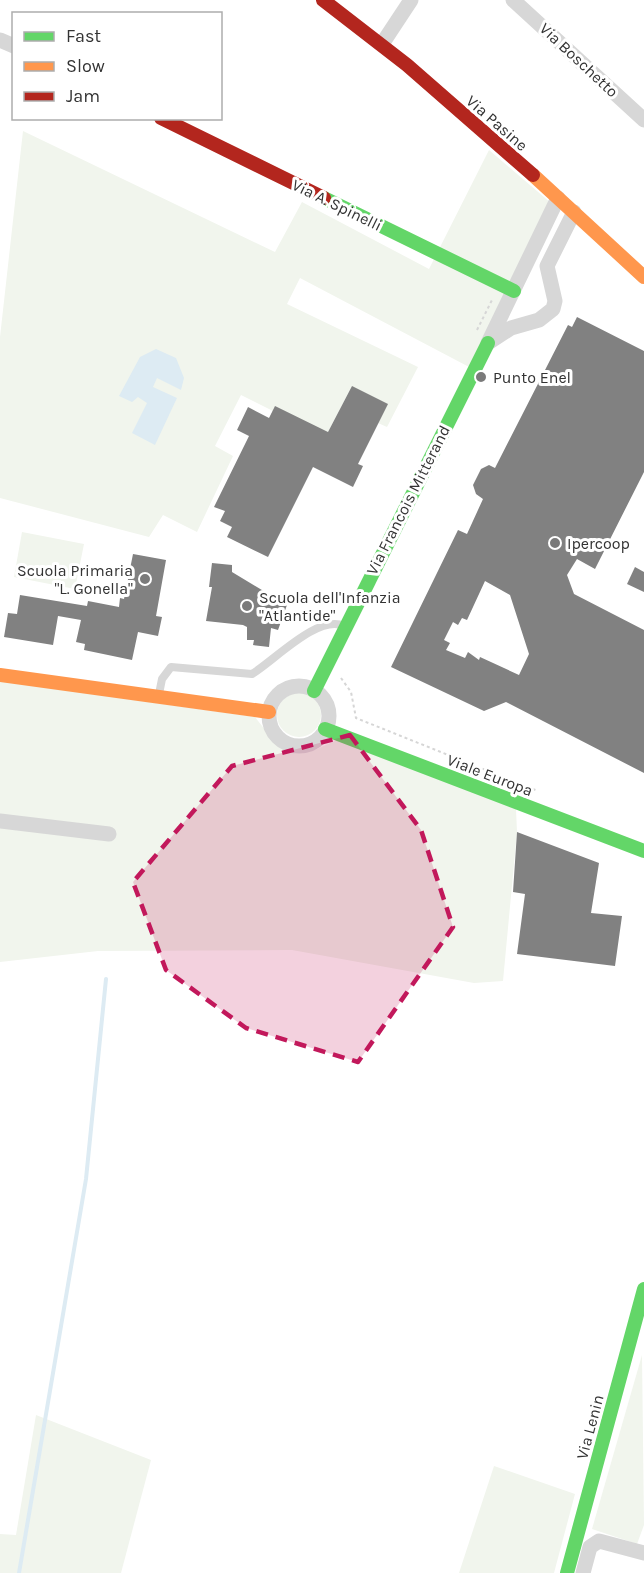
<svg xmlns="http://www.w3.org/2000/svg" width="644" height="1573" font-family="Karla,sans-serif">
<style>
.green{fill:#f1f5ed}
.water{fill:#ddebf3}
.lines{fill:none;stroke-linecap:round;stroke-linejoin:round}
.stream{stroke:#ddebf3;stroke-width:4}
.building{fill:#818181;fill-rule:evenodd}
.path{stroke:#d6d6d6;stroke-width:2;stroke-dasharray:3 3;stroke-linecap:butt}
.lane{stroke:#d7d7d7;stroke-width:8}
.street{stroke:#d7d7d7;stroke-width:15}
.fast{stroke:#63d668;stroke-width:14}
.slow{stroke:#ff974d;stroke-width:14}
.jam{stroke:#b3261e;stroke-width:14}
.marked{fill:#c2185b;fill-opacity:0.2;stroke:#c2185b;stroke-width:4.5;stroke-dasharray:12 8;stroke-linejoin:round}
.poi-dot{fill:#7a7a7a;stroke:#fff;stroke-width:2}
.labels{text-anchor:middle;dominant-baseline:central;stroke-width:6;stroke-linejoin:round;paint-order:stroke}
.street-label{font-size:16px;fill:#333;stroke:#fff}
.poi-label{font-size:16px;fill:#333;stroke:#fff;text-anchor:start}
</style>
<rect width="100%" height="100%" fill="#fff"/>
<g class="green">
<path d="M23,131L275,252L302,202L429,269L489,150L551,203L471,368L300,278L287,304L418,367L387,427L378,423L352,386L328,432L273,411L241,395L215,446L233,456L197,532L163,515L149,537L0,498V337Z"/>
<path d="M22,532L84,544L75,589L14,577Z"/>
<path d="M0,681L255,717C291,763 293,760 344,737L516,809L517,832L503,981L474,983L292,950L98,951L0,962Z"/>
<circle cx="299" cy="715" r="22"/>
<path d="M642,1355L644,1525L637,1544L592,1529Z"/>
<path d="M36,1415L151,1460L121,1573H0V1534L16,1535Z"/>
<path d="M494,1466L575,1494L554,1573H459Z"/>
</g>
<path class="water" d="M156,349L176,358L184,378L181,390L157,378L153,387L177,398L155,445L132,433L147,403L138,397L132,402L119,396L140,357Z"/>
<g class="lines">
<path class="stream" d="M19,1573L86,1179L106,979"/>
</g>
<g class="building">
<path d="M577,317L644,351V472L595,569L577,559L567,575L574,594L644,630V773L506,702L484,711L391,667L458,530L467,534L483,499L476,494L473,485L481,469L489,465L495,468L568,325L572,327ZM485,581L510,595L529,654L519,675L480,657L479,660L468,652L465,658L446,650L450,643L444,640L453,622L458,625L462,618L467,620Z"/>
<path d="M352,386L388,404L358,464L363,466L353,487L313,467L268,557L227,537L232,527L220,521L225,511L214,507L249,436L237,430L248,407L269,418L275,406L328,432Z"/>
<path d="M133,554L166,560L156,616L162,617L158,636L138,632L132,660L84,650L85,644L76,642L81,620L58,616L53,645L4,637L8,613L17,614L20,595L87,606L88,601L119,607L120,598L124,599Z"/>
<path d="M212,563L232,565V572L287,605L278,630L271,628L269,647L253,645L254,640H247V627L243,625L206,621L212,587H209Z"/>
<path d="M635,567L644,572V592L627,584Z"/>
<path d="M517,832L599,863L591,913L622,916L615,966L517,954L525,894L513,892Z"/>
</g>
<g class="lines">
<g class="path">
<path d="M477,330L492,300"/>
<path d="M341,678L351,692L356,718L538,791"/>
</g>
<path class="lane" d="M159,694L162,679L171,667L252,674C275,660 318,614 344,626"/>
<g class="street">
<path d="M513,0L644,120"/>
<path d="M0,40L14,46"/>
<path d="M382,44L411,0"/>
<path d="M558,198L488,343L511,328L539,320L553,309L555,301L547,266L574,212"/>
<circle cx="299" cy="716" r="30"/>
<path d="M0,821L109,834"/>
<path d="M583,1573L590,1547L599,1541L644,1553"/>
</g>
<g class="fast">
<path d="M324,198L514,291"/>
<path d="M314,691L488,343"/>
<path d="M325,729L644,851"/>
<path d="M567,1573L644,1289"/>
</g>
<g class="slow">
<path d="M533,175L644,277"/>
<path d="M0,675L269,712"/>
</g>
<g class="jam">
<path d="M323,0L407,65L533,175"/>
<path d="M161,118L324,198"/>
</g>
</g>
<path class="marked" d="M350,735L421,830L453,927L358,1062L246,1028L166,970L133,882L232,766Z"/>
<g class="poi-dot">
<circle cx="481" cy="377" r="6"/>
<circle cx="555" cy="543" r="6"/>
<circle cx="145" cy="579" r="6"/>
<circle cx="247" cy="606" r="6"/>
</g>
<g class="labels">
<g class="street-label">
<text transform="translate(579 60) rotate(43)">Via Boschetto</text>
<text transform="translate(497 123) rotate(41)">Via Pasine</text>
<text transform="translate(337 205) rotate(26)">Via A. Spinelli</text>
<text transform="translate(408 500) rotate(-63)">Via Francois Mitterand</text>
<text transform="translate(490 775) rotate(21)">Viale Europa</text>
<text transform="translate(590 1427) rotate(-75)">Via Lenin</text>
</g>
<g class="poi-label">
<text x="493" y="377">Punto Enel</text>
<text x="567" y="543">Ipercoop</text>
<text x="133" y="570" text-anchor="end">Scuola Primaria<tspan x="133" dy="18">"L. Gonella"</tspan></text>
<text x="259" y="597">Scuola dell'Infanzia<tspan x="259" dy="18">"Atlantide"</tspan></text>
</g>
</g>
<rect x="12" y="12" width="210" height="108" fill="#ffffff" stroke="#adadad" stroke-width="1.5"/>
<rect x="24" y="32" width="30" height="9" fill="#63d668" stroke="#adadad" stroke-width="1.5"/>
<text x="66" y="42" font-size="18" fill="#333333">Fast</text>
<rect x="24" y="62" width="30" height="9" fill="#ff974d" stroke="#adadad" stroke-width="1.5"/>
<text x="66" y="72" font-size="18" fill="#333333">Slow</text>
<rect x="24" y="92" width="30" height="9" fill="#b3261e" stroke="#adadad" stroke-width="1.5"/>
<text x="66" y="102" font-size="18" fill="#333333">Jam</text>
</svg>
